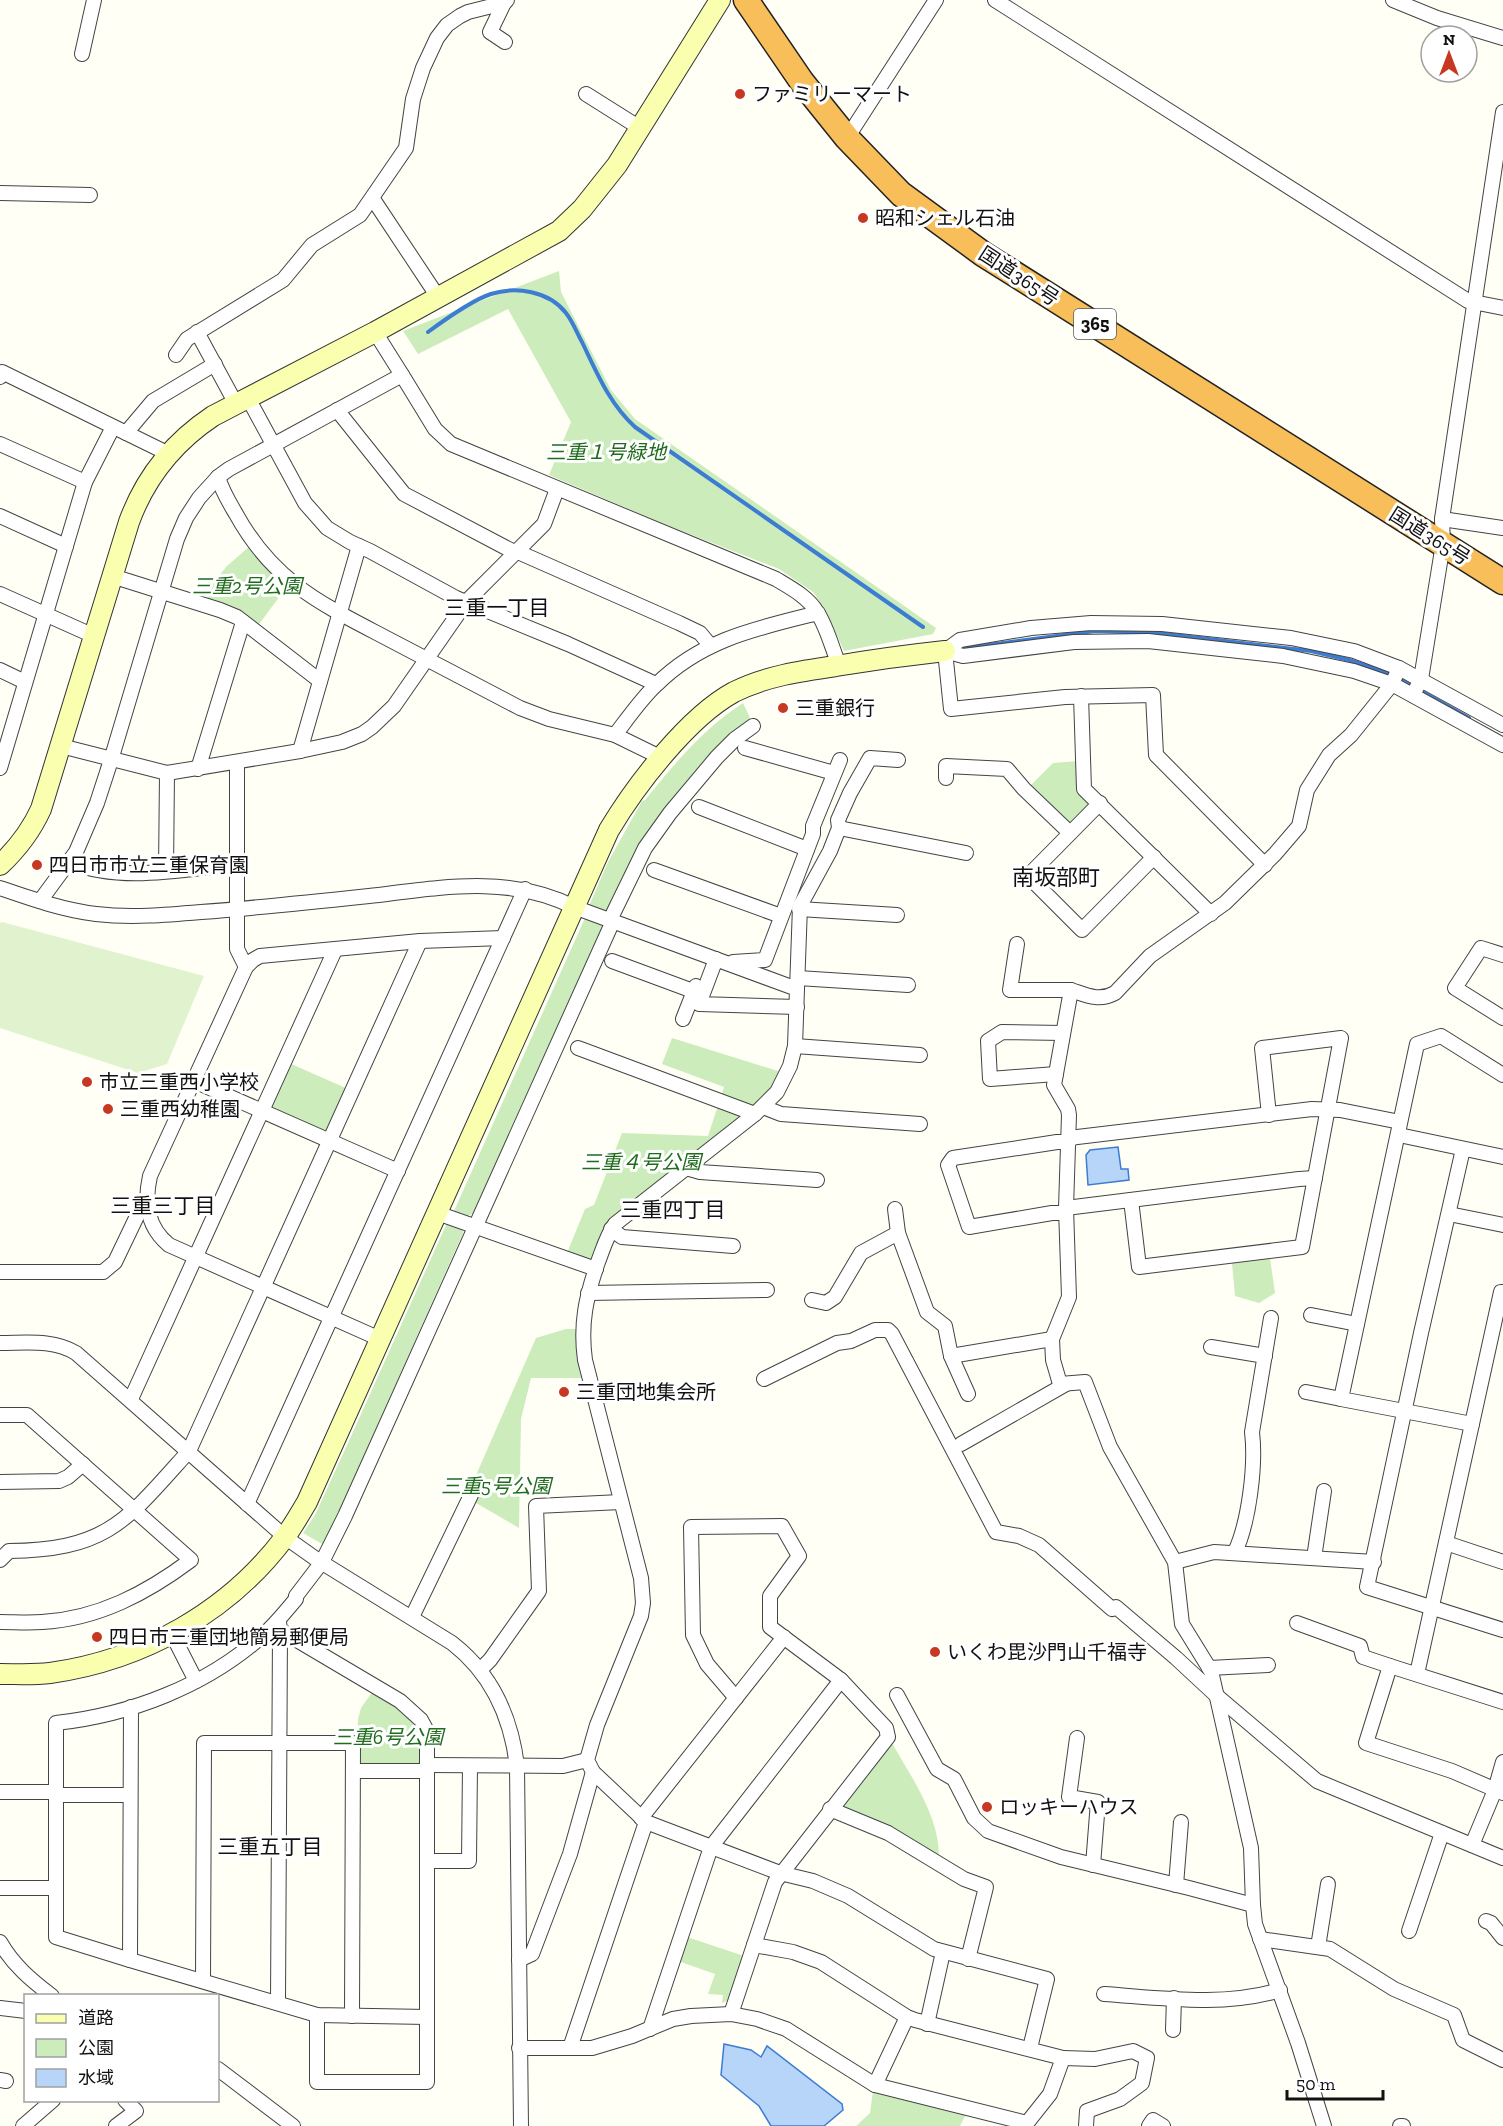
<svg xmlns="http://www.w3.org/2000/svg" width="1503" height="2126" font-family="'Zilla Slab','Noto Sans JP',serif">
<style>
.green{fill:#ccecbc}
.pitch{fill:#e0f3ce}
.water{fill:#b7d5f8;stroke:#3c7cd2;stroke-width:1.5}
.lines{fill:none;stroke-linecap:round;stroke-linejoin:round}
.stream{stroke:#3c7cd2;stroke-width:4}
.street-casing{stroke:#444;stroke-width:16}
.secondary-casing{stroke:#333;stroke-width:22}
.highway-casing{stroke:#222;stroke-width:27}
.street{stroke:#fff;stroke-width:14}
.secondary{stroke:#faffb0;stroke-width:20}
.highway{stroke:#f8be5a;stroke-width:24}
.poi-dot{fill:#c73823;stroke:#fff;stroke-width:2}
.labels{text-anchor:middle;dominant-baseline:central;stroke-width:6;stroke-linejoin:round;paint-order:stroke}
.shield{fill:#fff;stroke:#585858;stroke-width:1.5}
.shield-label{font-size:18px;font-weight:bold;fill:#111}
.poi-label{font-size:20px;fill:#111;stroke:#fff;text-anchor:start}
.street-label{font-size:20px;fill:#111;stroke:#fff}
.park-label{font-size:20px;font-style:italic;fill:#206c1d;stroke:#fff}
.neighbourhood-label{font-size:21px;fill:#111;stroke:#fff}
.quarter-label{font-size:22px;fill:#111;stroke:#fff}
</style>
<rect width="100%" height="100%" fill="#fffff5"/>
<g class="green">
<path d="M559,271L561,292L611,390L635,419L936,628L933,634L844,651L825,609L813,592L779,569L669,526L549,475L571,422L508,309L418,354L403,331Z"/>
<path d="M250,546L288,585L257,627L207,600L214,582L227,566Z"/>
<path d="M743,703L751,720L701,766L649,832L610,908L605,911L589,906L608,862L642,801L645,800C675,763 703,729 743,703Z"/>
<path d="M1078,761L1091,803L1068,825L1029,787L1053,763Z"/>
<path d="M585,918L600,922L602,927L473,1213L467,1217L454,1211Z"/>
<path d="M672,1038L781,1072L774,1085L755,1107L610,1221L593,1260H587L567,1253L585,1209L594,1205L622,1133L708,1136L724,1087L662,1064Z"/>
<path d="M289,1063L348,1089L330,1129L324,1132L272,1109L271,1104Z"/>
<path d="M447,1223L462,1227L463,1233L324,1545L303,1533L315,1515L348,1443Z"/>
<path d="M1270,1258L1275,1293L1259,1303L1235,1296L1232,1263Z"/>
<path d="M566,1329H577L584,1378H531L521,1419L519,1528L476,1503L477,1497L470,1489L536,1338Z"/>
<path d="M373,1691L399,1708L409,1716L421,1731L422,1762L418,1767H362L357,1761L358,1719L361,1708Z"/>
<path d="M892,1743C911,1777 939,1815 939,1856L891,1828L846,1809L844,1802Z"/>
<path d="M687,1937L744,1956L729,2000L722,2003L723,1995L708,1994L715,1974L678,1961Z"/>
<path d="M873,2091L966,2114L960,2126H856L870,2113Z"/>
</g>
<path class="pitch" d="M2,922L204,976L167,1064L138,1073L0,1028V923Z"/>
<g class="water">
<path d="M1118,1147L1121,1169H1128L1129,1180L1088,1185L1086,1155L1090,1150Z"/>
<path d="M724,2044L751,2050L761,2057L767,2046L842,2104L843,2110L824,2126H771L759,2106L721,2075Z"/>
</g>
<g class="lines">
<g class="stream">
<path d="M428,332C443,321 472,300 491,294C516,286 549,291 566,313C573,322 577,333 582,342C597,373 609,403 635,427L923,627"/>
<path d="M965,648L1095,631L1157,633L1311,651L1349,660L1392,675L1469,718"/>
</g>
<defs>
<g id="street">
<path d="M995,0L1468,301L1503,308"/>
<path d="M1393,0L1437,18L1503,38"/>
<path d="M504,3L490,32L505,42"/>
<path d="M82,54L94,0"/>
<path d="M586,94L640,128"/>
<path d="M847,138L936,0"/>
<path d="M0,193L90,195"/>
<path d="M373,199L438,297"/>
<path d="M197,332L236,404"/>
<path d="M375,332L402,375"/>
<path d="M176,355L187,339L283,280L312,245L360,215L406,148L413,99L423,68L437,38L447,25L460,16L468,12L504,3L507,0"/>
<path d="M0,377L2,372L169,454"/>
<path d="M248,398L305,503L327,528L350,542L370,551L456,598L568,644L656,684"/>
<path d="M337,410L404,494L516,553"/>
<path d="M126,433L153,401L215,364"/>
<path d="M0,444L85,482"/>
<path d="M218,477C222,491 229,502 236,514C275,585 326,606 394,642C436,664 478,686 520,708L549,719L615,735L662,758"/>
<path d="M0,516L66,546"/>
<path d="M1442,519L1503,528"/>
<path d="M518,552L679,623L700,633L710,645"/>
<path d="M112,576L220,610L237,617L320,681"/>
<path d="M0,594L94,636"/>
<path d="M945,651L960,640L1031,628L1091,623L1162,624L1291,638L1354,651L1399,668L1503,725"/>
<path d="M945,651L963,656L1074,642L1148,641L1283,656L1354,671L1392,684L1503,745"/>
<path d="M945,651L951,709L1065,697L1153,695L1156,755L1265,865"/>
<path d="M0,670L25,682"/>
<path d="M1413,695L1421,679L1443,544L1442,519L1503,112"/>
<path d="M1081,696L1084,789L1211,914"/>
<path d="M615,735C628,718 641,699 656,685C702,639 758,628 818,613"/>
<path d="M61,746L167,773L300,751L342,742L362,734L372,727L394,706L467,601L544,524L557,489"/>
<path d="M745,748L834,773"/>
<path d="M300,751L359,546"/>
<path d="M237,762V949L246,967"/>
<path d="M0,768L85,482L113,427"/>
<path d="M198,769L243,622"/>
<path d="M946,778V766L1007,769L1024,789L1070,833"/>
<path d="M1100,803L1028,876L1082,930L1154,857"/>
<path d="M699,807L807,849"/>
<path d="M839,828L966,853"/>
<path d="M70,862C121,883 184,869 238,864"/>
<path d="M654,870L781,916"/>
<path d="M166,871L167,773"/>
<path d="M0,888C32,899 63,910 96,914C131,918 166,915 201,912C257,908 313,902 369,896C438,888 509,874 574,907L797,989L795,1046L790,1066L777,1092L755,1114L615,1224C607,1235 603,1249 598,1262C586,1297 580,1324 585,1360L641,1578L643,1603L641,1616L597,1725L587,1760L593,1772L646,1822L780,1873L813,1881L848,1896L934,1949L1047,1979L1030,2048"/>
<path d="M40,901L76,852L97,803L111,760L177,539L186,518L199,498L218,477L229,469L402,375L435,429L451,444L776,579C791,588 808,597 817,612C827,627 832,648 839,665"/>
<path d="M799,909L897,915"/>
<path d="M610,920L645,848L670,813L717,757L735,739L753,726"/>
<path d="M1017,944L1010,990H1071"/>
<path d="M1503,955L1481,948L1455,988L1503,1018"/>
<path d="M716,959L699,1004L797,1007"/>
<path d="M612,961L693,991"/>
<path d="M733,962L765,960L813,834V826L840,760"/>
<path d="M798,978L908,985"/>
<path d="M797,989L800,906L830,851L839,828L838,820L850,793L870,758L898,760"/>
<path d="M683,1019L696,986"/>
<path d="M795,1046L920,1055"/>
<path d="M578,1048L755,1114"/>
<path d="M1056,1074L990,1079L988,1041L1002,1032L1063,1033"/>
<path d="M194,1081L398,1171"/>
<path d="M763,1107L781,1114L920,1124"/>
<path d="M1399,1135L1503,1157"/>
<path d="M1069,1138L1312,1109L1340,1110L1400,1122"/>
<path d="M1463,1149L1421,1333L1367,1587L1503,1630"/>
<path d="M686,1168L700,1172L817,1180"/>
<path d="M1131,1200L1139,1267L1302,1247L1341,1038L1262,1048L1269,1115"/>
<path d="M1066,1208L1299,1179L1315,1178"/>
<path d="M895,1209L898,1233"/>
<path d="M437,1213L596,1269"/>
<path d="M1066,1213H1052L969,1227L948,1165L953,1158L1057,1142H1069"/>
<path d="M1449,1214L1503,1225"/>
<path d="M611,1229L622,1237L733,1246"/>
<path d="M0,1272H103L115,1262L138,1214L147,1202"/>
<path d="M588,1293L767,1290"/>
<path d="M812,1300L826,1303L835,1297L861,1253L898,1233L927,1312L945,1326L951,1356"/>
<path d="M1311,1315L1357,1324"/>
<path d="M380,1339L169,1245C147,1227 144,1203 150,1176L246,967L253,960L260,956L420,941L503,938"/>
<path d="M0,1343C26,1343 53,1339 76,1353L285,1537L316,1559L452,1643C492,1674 511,1716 517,1766L521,2126"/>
<path d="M1211,1347L1265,1356"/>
<path d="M764,1379L837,1343L851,1341L875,1330H888L892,1334L996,1532L1019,1536L1039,1545L1112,1609L1116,1607L1176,1658L1217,1696L1317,1781L1503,1858"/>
<path d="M1306,1392L1341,1399"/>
<path d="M968,1394L951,1356L1052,1339"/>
<path d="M131,1399L335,950"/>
<path d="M0,1415H27L191,1560C147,1593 98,1619 42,1622C28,1623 14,1622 0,1622"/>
<path d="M1472,1424L1341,1399L1417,1044L1441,1036L1503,1075"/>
<path d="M961,1444L1066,1384"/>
<path d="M0,1482L59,1481L68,1477L83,1464"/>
<path d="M247,1504L525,889"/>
<path d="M1446,1543L1503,1562"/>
<path d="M1235,1552C1249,1522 1256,1465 1252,1432L1271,1318"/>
<path d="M1314,1558L1324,1491"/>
<path d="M0,1560L9,1551C108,1550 127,1520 189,1451L420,941"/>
<path d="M1175,1562L1214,1552L1374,1562"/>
<path d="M412,1617L471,1495"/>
<path d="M1297,1623L1360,1646L1363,1657L1390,1666"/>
<path d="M280,1630L400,1701L421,1720L427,1731V2082H317V2015"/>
<path d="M172,1634L196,1681"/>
<path d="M1209,1668L1268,1665"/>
<path d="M480,1670L490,1660L539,1591L536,1506L621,1502"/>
<path d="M1417,1674L1501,1292H1503"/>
<path d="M897,1695L937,1769L954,1779L974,1818L988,1831L1061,1857L1189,1888L1253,1905"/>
<path d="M1503,1702L1390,1666L1366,1743L1452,1771L1503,1793"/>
<path d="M131,1707L130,1960L317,2015L427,2017"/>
<path d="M1077,1738L1069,1797L1098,1802L1093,1865"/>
<path d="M427,1765L563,1766L587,1760"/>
<path d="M353,1771H427"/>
<path d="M0,1792H57"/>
<path d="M57,1795H130"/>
<path d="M830,1809L888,1833L964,1879L986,1887L968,1959"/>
<path d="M641,1818L784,1637"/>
<path d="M1472,1845L1495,1790L1503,1762"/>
<path d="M427,1861H469L470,1766"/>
<path d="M1176,1885L1181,1822"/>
<path d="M0,1888H56"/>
<path d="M1486,1921L1491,1923L1503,1938"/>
<path d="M1409,1931L1442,1833"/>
<path d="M1260,1939L1330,1949L1394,1989L1454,2015L1463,2040L1503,2060"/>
<path d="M0,1942C13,1965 31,1980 52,1996"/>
<path d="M1318,1947L1328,1884"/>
<path d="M130,1960L56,1937V1723C130,1715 206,1686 262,1636C275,1625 285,1612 296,1599V1596L322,1562L345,1516L613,921"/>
<path d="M519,1960L532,1954L570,1854L593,1772"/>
<path d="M203,1981L204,1743H353L352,2016"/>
<path d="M1104,1994C1162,1998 1223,2007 1280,1990"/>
<path d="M278,2003L280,1630L279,1622"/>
<path d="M0,2008L26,2011"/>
<path d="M731,2014L775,1882L888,1737L886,1728L841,1680L770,1627V1596L799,1556L782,1526L691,1527L693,1635L707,1664L736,1698"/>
<path d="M927,2024L943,1952"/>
<path d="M650,2029L711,1847L841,1680"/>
<path d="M1173,2030L1174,1998"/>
<path d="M519,2048H592L632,2036L673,2019L691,2016L731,2014L757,2019L786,2029L875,2085L1027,2123L1050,2094L1063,2058L915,2020L907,2017L821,1962L793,1952L754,1945"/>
<path d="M570,2048L646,1822"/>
<path d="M1063,2058L1095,2059L1133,2051L1147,2058L1142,2083L1120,2099L1087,2111L1086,2126"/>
<path d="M218,2069L293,2126"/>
<path d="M0,2080L6,2081"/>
<path d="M875,2085L907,2017"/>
<path d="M23,2126L53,2100"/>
<path d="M116,2126L136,2111L125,2100"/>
<path d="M1149,2126L1153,2120L1163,2126"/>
<path d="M1324,2126L1298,2043L1255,1924L1253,1905L1251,1848L1211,1671L1182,1624L1175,1562L1110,1447L1085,1382L1060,1384L1053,1360L1052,1339L1069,1297L1066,1208L1069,1115L1068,1109L1054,1085L1071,990C1086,995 1099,1002 1115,993L1150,956L1225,903L1275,854L1299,826L1307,790L1329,755L1351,735L1392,684L1399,668"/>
<path d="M1400,2126H1403"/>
</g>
<g id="secondary">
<path d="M0,865C18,848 31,831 41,809L129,522C145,478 174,442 213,416L375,332L559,231L582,209L617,165L720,0"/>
<path d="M0,1674C17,1674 34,1675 50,1673C143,1660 229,1612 285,1537C293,1526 300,1514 307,1502L609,830C636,785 688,717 734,692C766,676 801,671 836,666C872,660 908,655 945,651"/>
</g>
<path id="highway" d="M746,0L802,82L847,138L901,194L983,254L1503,582"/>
</defs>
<use href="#street" class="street-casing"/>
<use href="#secondary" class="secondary-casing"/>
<use href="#highway" class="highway-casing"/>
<use href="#street" class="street"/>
<use href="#secondary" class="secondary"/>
<use href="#highway" class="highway"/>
</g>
<g class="poi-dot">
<circle cx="740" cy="94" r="6"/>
<circle cx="863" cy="218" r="6"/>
<circle cx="783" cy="708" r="6"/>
<circle cx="37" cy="865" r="6"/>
<circle cx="87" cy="1082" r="6"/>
<circle cx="108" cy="1109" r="6"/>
<circle cx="564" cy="1392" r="6"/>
<circle cx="97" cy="1637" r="6"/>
<circle cx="935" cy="1652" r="6"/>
<circle cx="987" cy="1807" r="6"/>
</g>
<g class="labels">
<rect class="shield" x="1074" y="309" width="42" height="30" rx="4.5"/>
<g class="shield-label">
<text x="1095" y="324">365</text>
</g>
<g class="poi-label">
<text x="752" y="94">ファミリーマート</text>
<text x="875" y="218">昭和シェル石油</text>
<text x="795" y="708">三重銀行</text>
<text x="49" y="865">四日市市立三重保育園</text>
<text x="99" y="1082">市立三重西小学校</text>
<text x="120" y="1109">三重西幼稚園</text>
<text x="576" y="1392">三重団地集会所</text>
<text x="109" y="1637">四日市三重団地簡易郵便局</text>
<text x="947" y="1652">いくわ毘沙門山千福寺</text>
<text x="999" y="1807">ロッキーハウス</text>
</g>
<g class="street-label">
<text transform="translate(1019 276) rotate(33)">国道365号</text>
<text transform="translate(1430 536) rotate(32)">国道365号</text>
</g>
<g class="park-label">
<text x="606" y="452">三重１号緑地</text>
<text x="247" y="586">三重2号公園</text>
<text x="641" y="1162">三重４号公園</text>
<text x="496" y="1486">三重5号公園</text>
<text x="388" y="1737">三重6号公園</text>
</g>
<g class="neighbourhood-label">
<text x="497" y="607">三重一丁目</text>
<text x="163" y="1205">三重三丁目</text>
<text x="673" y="1209">三重四丁目</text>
<text x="270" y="1846">三重五丁目</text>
</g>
<g class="quarter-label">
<text x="1056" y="877">南坂部町</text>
</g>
</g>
<rect x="24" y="1994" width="195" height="108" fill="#ffffff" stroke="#a0a0a0" stroke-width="1.5"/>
<rect x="36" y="2014" width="30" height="9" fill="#faffb0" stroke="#a0a0a0" stroke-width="1.5"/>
<text x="78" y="2024" font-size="18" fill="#111111">道路</text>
<rect x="36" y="2039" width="30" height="18" fill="#ccecbc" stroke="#a0a0a0" stroke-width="1.5"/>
<text x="78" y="2054" font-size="18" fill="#111111">公園</text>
<rect x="36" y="2069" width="30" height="18" fill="#b7d5f8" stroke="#a0a0a0" stroke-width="1.5"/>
<text x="78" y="2084" font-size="18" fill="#111111">水域</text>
<g transform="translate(1449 54)"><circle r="28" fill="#ffffff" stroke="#a0a0a0" stroke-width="1.5"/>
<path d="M0-4.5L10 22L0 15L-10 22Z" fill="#c73823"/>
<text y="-9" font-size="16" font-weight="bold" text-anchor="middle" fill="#111111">N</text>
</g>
<path d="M1287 2090v9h96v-9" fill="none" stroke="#111111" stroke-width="3"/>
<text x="1296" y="2090" font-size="18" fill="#111111" stroke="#ffffff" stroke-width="4.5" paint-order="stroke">50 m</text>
</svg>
